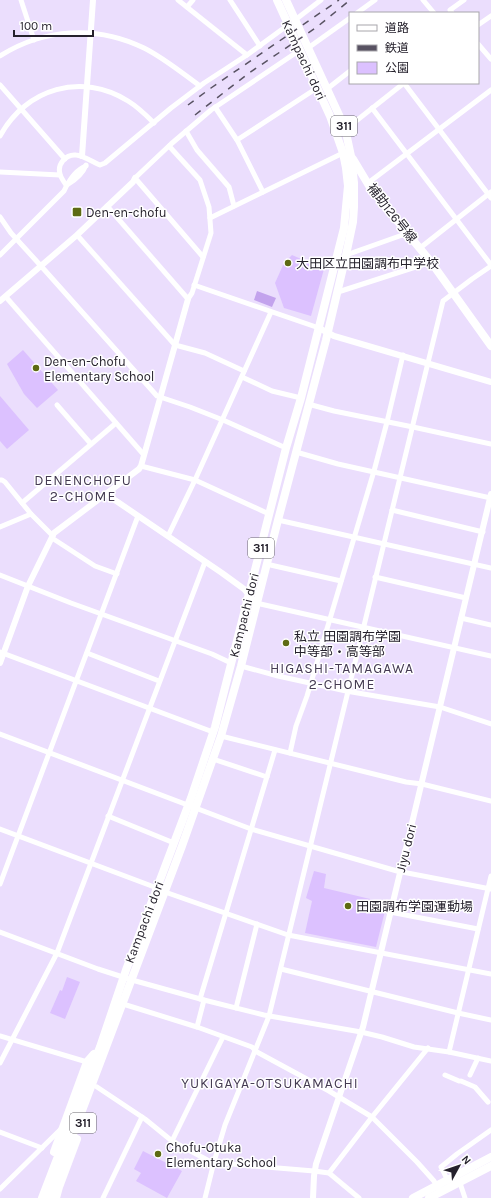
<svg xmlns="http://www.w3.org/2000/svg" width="491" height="1198" font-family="Karla,'Noto Sans JP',sans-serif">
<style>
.green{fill:#dcc1ff}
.water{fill:#c3a3ed}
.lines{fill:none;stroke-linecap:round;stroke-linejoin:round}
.minor{stroke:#fff;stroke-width:5}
.tertiary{stroke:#fff;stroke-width:6}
.primary{stroke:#fff;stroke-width:8}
.rail{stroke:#585262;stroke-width:1.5;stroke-dasharray:7 7;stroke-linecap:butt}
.poi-dot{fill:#5d6a13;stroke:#fff;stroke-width:1.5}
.labels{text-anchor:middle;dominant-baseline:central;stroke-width:3;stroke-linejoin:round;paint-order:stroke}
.shield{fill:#fff;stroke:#66646b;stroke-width:1}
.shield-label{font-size:12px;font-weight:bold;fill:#25212c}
.street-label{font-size:13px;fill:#25212c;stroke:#fff}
.poi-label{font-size:13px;fill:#25212c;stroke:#fff;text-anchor:start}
.neighbourhood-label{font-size:14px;letter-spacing:1px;fill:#453b53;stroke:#fff}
</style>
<rect width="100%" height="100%" fill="#ebdefd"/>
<g class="green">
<path d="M292,255L324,269L311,316L284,308L275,283L284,263Z"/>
<path d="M23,350L58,390L37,408L24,394L7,364Z"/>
<path d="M0,396L29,430L7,449L0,441Z"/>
<path d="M314,871L326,874L324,888L387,903L376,947L305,933L312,901L306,898Z"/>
<path d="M67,977L80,982L65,1019L50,1013L60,990L62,991Z"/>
<path d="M143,1151L182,1171L167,1198L136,1181L141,1173L134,1169Z"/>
</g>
<path class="water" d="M257,291L276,298L272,307L254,300Z"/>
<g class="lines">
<g class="minor">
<path d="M21,0L34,40"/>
<path d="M178,0L247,55"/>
<path d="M230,0L260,46"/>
<path d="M423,0L434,13"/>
<path d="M187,7L193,0"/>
<path d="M357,13L375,0"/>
<path d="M452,13L450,10L464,0"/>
<path d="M295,20L321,0"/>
<path d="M478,25L491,16"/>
<path d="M478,44L491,59"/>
<path d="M308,48L350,18"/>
<path d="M0,56C44,28 97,25 144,48C164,58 182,73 200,86"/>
<path d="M404,83L491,198"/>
<path d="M0,85L65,159"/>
<path d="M327,89L350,71"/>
<path d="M215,107L237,140L263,192"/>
<path d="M372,108L491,265"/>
<path d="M345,128L351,125L404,83"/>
<path d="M186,131L197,150L229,187L234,206"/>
<path d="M0,136C26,88 82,72 128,101C138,107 146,115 154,123"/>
<path d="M237,140L317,88"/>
<path d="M0,172L60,175"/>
<path d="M368,183L491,90"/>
<path d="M66,185C64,182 61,178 60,174C57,164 66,154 76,155C82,155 93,162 100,165L105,163L171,108L204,83L247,55L288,25"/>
<path d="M67,185C75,180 83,173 86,165"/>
<path d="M107,206L188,299L192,293L211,233L209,207L200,180L169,146"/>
<path d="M0,217L11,233L41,266L157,396L190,407L223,420L286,448"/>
<path d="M210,218L343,153"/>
<path d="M77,235L175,345L205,353L244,371"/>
<path d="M420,248L491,192"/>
<path d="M0,255L64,191C69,180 75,170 86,166"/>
<path d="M346,255L408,233"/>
<path d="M203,257L135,178L171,144L211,110L300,50"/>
<path d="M194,285L319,328"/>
<path d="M338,292L431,262"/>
<path d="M6,297L144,455"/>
<path d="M242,377L272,391L301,398"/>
<path d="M308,404L334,411L413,427L491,444"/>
<path d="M57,405L91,444"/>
<path d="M296,452L338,464L491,498"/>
<path d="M141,466L195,480L269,514"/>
<path d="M0,480H2L5,482L31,514L53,536"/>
<path d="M22,503L116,423"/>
<path d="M392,510L483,532"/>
<path d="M278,520L491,568"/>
<path d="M0,527L31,514"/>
<path d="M168,536L195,480L271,312"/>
<path d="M52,538L95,566L117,574"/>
<path d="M266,564L341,581"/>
<path d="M0,575L71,603L212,654L231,663"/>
<path d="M375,577L466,598"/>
<path d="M256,603L491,656"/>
<path d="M461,618L491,625"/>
<path d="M0,652L213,732"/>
<path d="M87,653L159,681"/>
<path d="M241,666L278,676L346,691L440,707L491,724"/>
<path d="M0,734L251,829L397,871L491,889"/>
<path d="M221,736L406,782L422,784L491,801"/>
<path d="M290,753L296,726L307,696L374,471L387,422L403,355"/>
<path d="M213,759L267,777"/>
<path d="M108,816L174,843"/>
<path d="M0,829L157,888"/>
<path d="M0,884L138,516"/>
<path d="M165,892L288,935L491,974"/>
<path d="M390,912L478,929"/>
<path d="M0,932L98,969L132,980L204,1000L264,1015L361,1032L382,1037L414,1047L449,1052L491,1061"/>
<path d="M281,969L458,1013L491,1020"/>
<path d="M200,999L275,750"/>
<path d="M123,1004L197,1027L252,1047L257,1052L329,1091L372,1117L417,1162L434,1181L438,1188"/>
<path d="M236,1008L257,924"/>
<path d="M197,1027L204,1000"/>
<path d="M0,1036L87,1062"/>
<path d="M449,1052L491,876"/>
<path d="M0,1063L57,953L205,562"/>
<path d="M445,1075L459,1081"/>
<path d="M470,1075L478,1058"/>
<path d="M461,1081L475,1087L488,1102"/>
<path d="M97,1087L145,1119L172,1141L211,1162L242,1165L314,1171L329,1173L372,1117L428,1048"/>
<path d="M0,1132L42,1148"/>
<path d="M172,1141L223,1037"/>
<path d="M329,1173L359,1198"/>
<path d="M448,1181L441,1167L457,1154L491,1130"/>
<path d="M460,1183L465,1198"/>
<path d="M0,1189L61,1129"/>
<path d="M103,1198L142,1117"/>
<path d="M205,1198L214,1162L225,1125L269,1016L443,301L472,279L491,266"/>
</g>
<g class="tertiary">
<path d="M82,156L93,0"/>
<path d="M0,301L77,235L133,182L135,178"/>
<path d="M319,328L334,336L491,382"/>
<path d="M106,494L222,573L244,589L256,603"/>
<path d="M0,663L28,586L54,533L139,469L141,466L188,299"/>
<path d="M313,1198L314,1176L316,1164L363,1027L491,494"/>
</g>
<g class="primary">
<path d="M353,159L371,189L431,262L491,346"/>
<path d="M54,1152L87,1062L94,1054"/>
<path d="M42,1198L100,1047L126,970L191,798L215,727L286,448L301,398L344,228L348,186L346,168L343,153L330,116L277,0"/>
<path d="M49,1198L182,846L221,736L241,666L278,520L326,340L346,255L353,222L354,207V183L351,156L345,128L286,0"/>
<path d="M56,1198L59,1187L77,1139"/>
<path d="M413,1198L491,1157"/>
<path d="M429,1198L491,1166"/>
</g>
<g class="rail">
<path d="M188,105L211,88L339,0"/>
<path d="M195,115L249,73L317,27L350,0"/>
</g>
</g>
<g class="poi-dot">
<rect x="72" y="207" width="10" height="10" rx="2"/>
<circle cx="288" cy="263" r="4"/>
<circle cx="36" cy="368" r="4"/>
<circle cx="286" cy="643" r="4"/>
<circle cx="348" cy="906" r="4"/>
<circle cx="158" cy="1154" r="4"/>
</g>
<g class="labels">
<g class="shield">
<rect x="331" y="116" width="26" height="20" rx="3"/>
<rect x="248" y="538" width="26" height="20" rx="3"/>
<rect x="70" y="1113" width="26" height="20" rx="3"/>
</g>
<g class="shield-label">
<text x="344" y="126">311</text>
<text x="261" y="548">311</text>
<text x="83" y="1123">311</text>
</g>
<g class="street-label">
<text transform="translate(304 60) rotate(65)">Kampachi dori</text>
<text transform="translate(392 213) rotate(52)">補助126号線</text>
<text transform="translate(244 615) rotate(-76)">Kampachi dori</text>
<text transform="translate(406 848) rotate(-76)">Jiyu dori</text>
<text transform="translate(144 922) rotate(-69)">Kampachi dori</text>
</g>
<g class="poi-label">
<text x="86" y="212">Den-en-chofu</text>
<text x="296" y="263">大田区立田園調布中学校</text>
<text x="44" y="361">Den-en-Chofu<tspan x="44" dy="15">Elementary School</tspan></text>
<text x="294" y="636">私立 田園調布学園<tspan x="294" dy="15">中等部・高等部</tspan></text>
<text x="356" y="906">田園調布学園運動場</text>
<text x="166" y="1147">Chofu-Otuka<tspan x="166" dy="15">Elementary School</tspan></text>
</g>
<g class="neighbourhood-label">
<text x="83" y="480">DENENCHOFU<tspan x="83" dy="16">2-CHOME</tspan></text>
<text x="342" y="668">HIGASHI-TAMAGAWA<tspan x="342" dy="16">2-CHOME</tspan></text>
<text x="270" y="1083">YUKIGAYA-OTSUKAMACHI</text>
</g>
</g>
<rect x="349" y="12" width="130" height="72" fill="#ffffff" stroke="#a8a6ab"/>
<rect x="357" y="25" width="20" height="6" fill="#ffffff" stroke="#a8a6ab"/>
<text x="385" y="32" font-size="12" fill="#25212c">道路</text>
<rect x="357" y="45" width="20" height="6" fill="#585262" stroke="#a8a6ab"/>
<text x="385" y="52" font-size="12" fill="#25212c">鉄道</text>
<rect x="357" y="62" width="20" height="12" fill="#dcc1ff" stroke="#a8a6ab"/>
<text x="385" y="72" font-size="12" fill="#25212c">公園</text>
<g transform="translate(459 1166) rotate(50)" stroke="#ffffff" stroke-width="3" paint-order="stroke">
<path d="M0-3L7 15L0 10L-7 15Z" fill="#25212c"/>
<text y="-6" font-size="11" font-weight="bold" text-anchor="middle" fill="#25212c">N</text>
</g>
<path d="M14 30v6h79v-6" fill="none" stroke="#25212c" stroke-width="2"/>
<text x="20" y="30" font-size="12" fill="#25212c" stroke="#ffffff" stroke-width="3" paint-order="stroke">100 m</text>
</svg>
